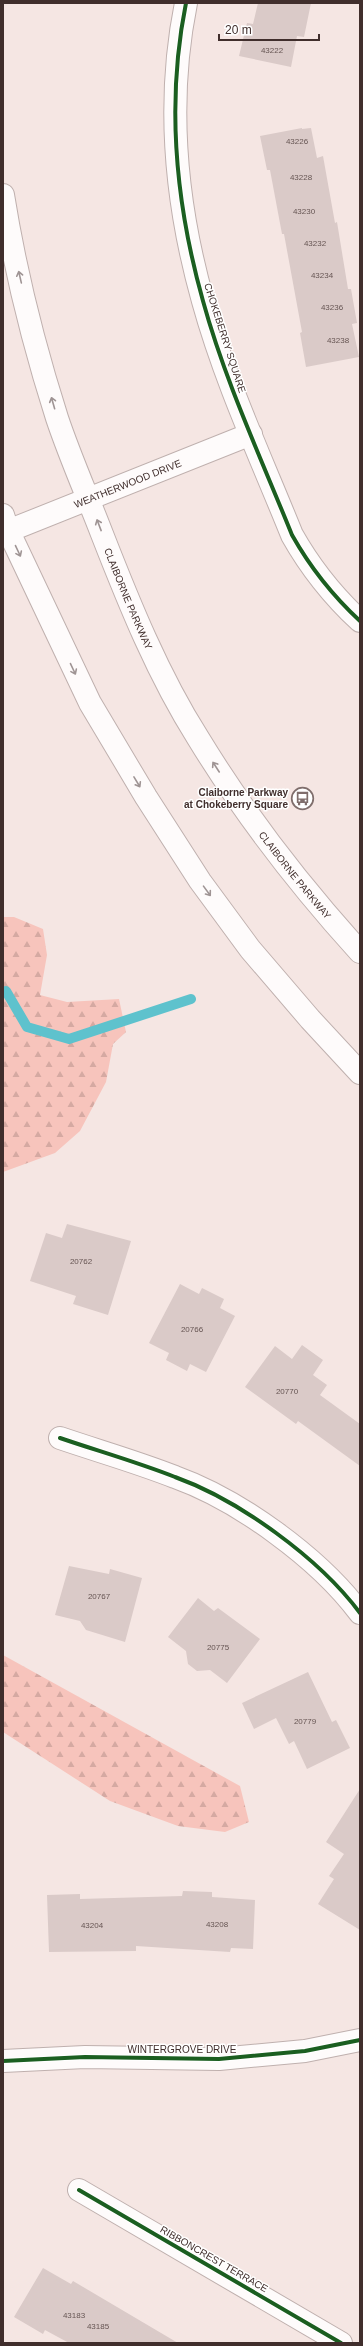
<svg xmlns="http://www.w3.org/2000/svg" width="363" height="2346" font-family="Helvetica,sans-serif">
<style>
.forest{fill:url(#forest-firs)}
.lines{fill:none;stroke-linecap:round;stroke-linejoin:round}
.stream{stroke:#5ec2cd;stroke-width:10}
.building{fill:#dacac8}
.minor-casing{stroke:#bfb0ae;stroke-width:24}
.major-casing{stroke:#bfb0ae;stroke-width:24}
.minor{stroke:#fefbfb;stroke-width:22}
.major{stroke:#fefbfb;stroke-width:22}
.cycleway-casing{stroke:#fff;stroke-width:6}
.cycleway{stroke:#1b5e20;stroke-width:4}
.oneway{stroke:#9f9494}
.labels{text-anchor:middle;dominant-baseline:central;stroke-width:3;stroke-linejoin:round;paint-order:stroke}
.number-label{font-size:8px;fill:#665553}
.street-label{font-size:10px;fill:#402e2c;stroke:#fff}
.poi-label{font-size:10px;font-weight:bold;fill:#402e2c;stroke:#fff;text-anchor:end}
</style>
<defs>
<pattern id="forest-firs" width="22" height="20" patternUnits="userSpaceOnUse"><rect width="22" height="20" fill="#f7c4bc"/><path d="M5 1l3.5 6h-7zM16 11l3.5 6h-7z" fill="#d5a9a2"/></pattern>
</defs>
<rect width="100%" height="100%" fill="#f5e6e3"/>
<g class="forest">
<path d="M3,917H14L43,929L47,955L40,995L67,1002L119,999L126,1032L113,1044L106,1082L80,1131L55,1153L3,1172Z"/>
<path d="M3,1655L240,1786L249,1822L225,1832L178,1826L110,1801L3,1732Z"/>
</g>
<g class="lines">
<path class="stream" d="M3,992L6,991L27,1027L69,1039L191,999"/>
</g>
<g class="building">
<path d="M258,3H311L304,37L297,36L291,67L239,56L247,23L253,24Z"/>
<path d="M302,128V129L311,128L317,158L323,156L335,223L337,222L348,289H351L357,323L352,324L359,357L306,367L300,333L302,332L284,234H282L270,170H267L260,136Z"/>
<path d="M67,1224L131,1241L108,1315L73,1304L76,1296L30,1281L46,1233L62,1238Z"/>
<path d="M180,1284L199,1294L202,1288L224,1299L220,1308L235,1316L206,1372L190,1364L187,1371L166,1360L169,1353L149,1343Z"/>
<path d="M302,1345L323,1360L313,1375L327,1385L320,1395L360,1424V1466L298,1421L296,1424L245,1387L275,1346L292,1359Z"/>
<path d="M69,1566L109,1574L110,1569L142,1578L125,1642L86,1630L80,1621L55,1615Z"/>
<path d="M198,1598L214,1611L218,1608L260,1639L227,1683L210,1670L197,1671L188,1664L186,1651L168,1637Z"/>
<path d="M308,1672L332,1722L336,1720L350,1748L307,1769L294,1741L289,1744L276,1718L254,1729L242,1703Z"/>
<path d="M360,1789V1930L318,1904L334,1879L329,1876L344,1854L326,1842Z"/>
<path d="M183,1891L212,1892V1897L255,1900L253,1949L231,1948L230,1952L136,1946V1951L49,1952L47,1895L80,1894V1899L182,1896Z"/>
<path d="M43,2268L71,2284L73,2281L178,2343H69L45,2330L43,2334L14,2317Z"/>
</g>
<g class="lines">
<defs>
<g id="minor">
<path d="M186,3C166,102 176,205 203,301C225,381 261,458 292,535C310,567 333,596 360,621"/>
<path id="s1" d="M3,533L251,434"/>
<path d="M60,1438C98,1451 137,1462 175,1477C239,1500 319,1558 360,1613"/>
<path d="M3,2061L85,2057L219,2059L305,2051L360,2040"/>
<path d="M79,2190L341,2343"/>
</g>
<g id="major">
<path id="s2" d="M3,195C15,270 34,346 57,418C70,457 87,495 102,534C129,603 158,675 198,738C245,815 300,886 360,952"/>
<path d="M3,515L8,530L90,703L146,797L200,881L250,949L310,1019L360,1073"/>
</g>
</defs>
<use href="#minor" class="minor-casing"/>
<use href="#major" class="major-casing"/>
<use href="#minor" class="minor"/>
<use href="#major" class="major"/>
<defs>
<g id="cycleway">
<path d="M186,3C166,102 176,205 203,301C225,381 261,458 292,535C310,567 333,596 360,621"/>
<path d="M60,1438C98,1451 137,1462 175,1477C239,1500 319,1558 360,1613"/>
<path d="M3,2061L85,2057L219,2059L305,2051L360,2040"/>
<path d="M79,2190L341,2343"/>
</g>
</defs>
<use href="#cycleway" class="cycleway-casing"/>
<use href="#cycleway" class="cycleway"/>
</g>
<defs><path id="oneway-shaft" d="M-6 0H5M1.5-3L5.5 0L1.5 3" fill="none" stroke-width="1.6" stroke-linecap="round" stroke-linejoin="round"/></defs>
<g class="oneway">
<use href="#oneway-shaft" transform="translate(20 277) rotate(-103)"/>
<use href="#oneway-shaft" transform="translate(53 403) rotate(-106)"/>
<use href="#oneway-shaft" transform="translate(99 525) rotate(-111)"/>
<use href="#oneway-shaft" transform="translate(18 551) rotate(65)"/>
<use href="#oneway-shaft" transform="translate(73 669) rotate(65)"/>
<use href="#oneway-shaft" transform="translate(216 767) rotate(-123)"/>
<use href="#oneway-shaft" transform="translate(137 782) rotate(59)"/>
<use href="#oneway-shaft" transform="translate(207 891) rotate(54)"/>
</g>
<defs>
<symbol id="bus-ring" viewBox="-11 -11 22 22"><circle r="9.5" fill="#fff" stroke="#7f6e6c" stroke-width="1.5"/><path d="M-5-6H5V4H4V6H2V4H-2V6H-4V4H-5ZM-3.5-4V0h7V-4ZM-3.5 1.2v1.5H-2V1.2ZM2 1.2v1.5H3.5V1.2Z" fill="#7f6e6c"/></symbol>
</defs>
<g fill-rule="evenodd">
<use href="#bus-ring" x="290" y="786" width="25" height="25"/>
</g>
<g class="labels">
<g class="number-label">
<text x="272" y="50">43222</text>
<text x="297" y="141">43226</text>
<text x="301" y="177">43228</text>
<text x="304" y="211">43230</text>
<text x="315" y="243">43232</text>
<text x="322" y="275">43234</text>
<text x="332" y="307">43236</text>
<text x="338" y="340">43238</text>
<text x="81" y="1261">20762</text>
<text x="192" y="1329">20766</text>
<text x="287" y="1391">20770</text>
<text x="99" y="1596">20767</text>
<text x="218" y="1647">20775</text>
<text x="305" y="1721">20779</text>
<text x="217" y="1924">43208</text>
<text x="92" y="1925">43204</text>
<text x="74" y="2315">43183</text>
<text x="98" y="2326">43185</text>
</g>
<g class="street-label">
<text transform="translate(225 338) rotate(72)">CHOKEBERRY SQUARE</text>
<text stroke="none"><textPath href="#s1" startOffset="134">WEATHERWOOD DRIVE</textPath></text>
<text stroke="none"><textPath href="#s2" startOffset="424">CLAIBORNE PARKWAY</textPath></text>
<text stroke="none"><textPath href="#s2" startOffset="748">CLAIBORNE PARKWAY</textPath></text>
<text x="182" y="2049">WINTERGROVE DRIVE</text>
<text transform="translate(214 2259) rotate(30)">RIBBONCREST TERRACE</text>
</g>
<g class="poi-label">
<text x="288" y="792">Claiborne Parkway<tspan x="288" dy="12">at Chokeberry Square</tspan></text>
</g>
</g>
<rect width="363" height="2346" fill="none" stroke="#402e2c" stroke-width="8"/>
<path d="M219 34v6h100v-6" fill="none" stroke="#402e2c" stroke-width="2"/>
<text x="225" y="34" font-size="12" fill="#402e2c" stroke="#ffffff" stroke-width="3" paint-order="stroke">20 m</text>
</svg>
